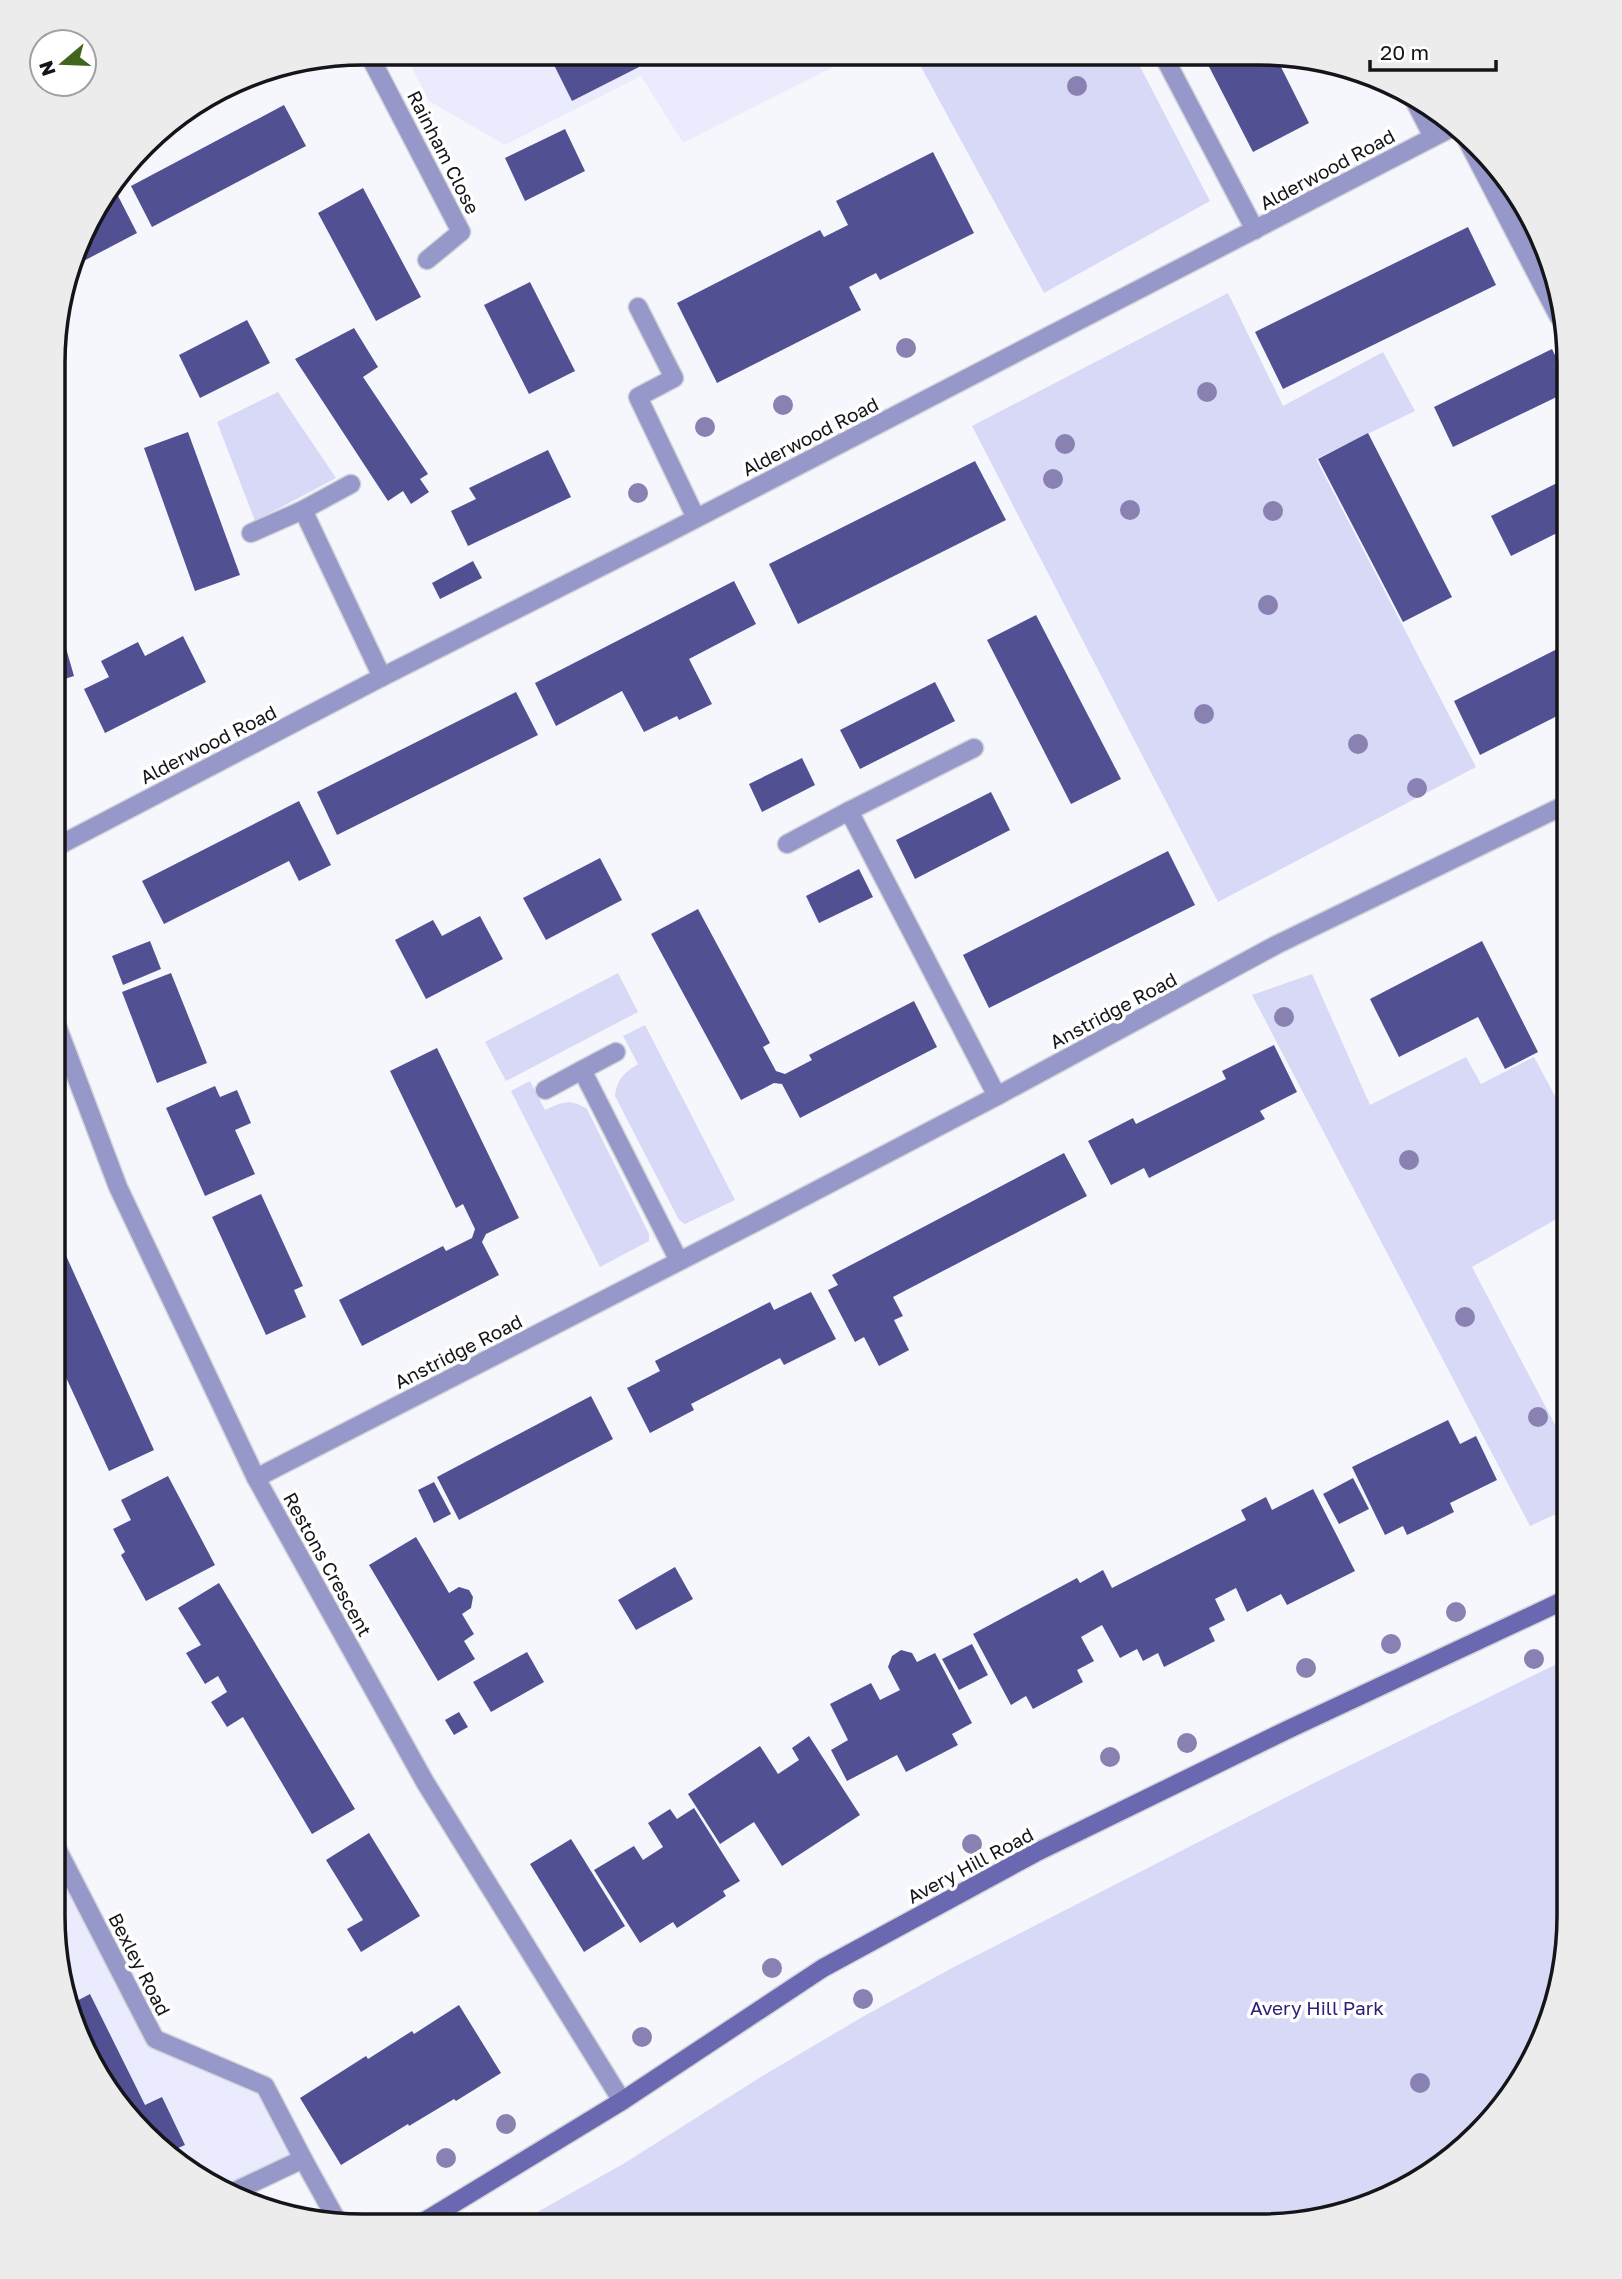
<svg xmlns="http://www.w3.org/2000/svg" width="1622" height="2279" font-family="'Golos Text',sans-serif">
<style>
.built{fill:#eaecfd}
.green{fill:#d7d9f6}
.building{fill:#515092}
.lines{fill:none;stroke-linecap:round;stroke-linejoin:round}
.service-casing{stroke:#d2d3d9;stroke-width:21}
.minor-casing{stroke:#d2d3d9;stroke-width:21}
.secondary-casing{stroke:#d2d3d9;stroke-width:21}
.service{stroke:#9698ca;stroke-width:18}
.minor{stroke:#9698ca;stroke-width:18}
.secondary{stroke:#6968b1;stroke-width:18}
.tree{fill:#8881b2}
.labels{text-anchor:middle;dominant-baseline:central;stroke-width:7;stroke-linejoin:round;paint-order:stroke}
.street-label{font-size:19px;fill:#141419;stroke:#fff}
.park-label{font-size:19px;fill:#2e2175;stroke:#fff}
.rim{fill:none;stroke:#141419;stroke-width:3.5}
</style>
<rect width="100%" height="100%" fill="#f6f7fd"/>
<g class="built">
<path d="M404,53L859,54L683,143L641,76L505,145L429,101Z"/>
<path d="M53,1842L147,2043L265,2086L303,2159L229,2194L174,2163L84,2053L53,1916Z"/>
</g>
<g class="green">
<path d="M914,54L1134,55L1210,201L1044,293Z"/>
<path d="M1228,293L1283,406L1383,352L1415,411L1316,459L1476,767L1218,902L972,426Z"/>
<path d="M278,392L336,478L255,521L217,422Z"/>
<path d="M618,973L638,1012L506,1081L485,1042Z"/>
<path d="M1312,974L1370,1105L1466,1057L1481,1084L1534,1057L1569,1122V1212L1472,1267L1569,1451V1508L1530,1526L1252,995Z"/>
<path d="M645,1025L735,1200L685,1224L679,1220L615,1096C617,1079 624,1073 638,1064L623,1036Z"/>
<path d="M530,1081L545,1110C563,1102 569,1098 587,1109L649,1234V1241L600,1267L511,1091Z"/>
<path d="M1569,1658V1936L1553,2016L1517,2089L1463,2150L1396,2195L1259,2226L516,2224L623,2164L764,2075L864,2016L952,1968L1316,1782Z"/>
<path d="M272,2200L299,2208L308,2220L245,2203Z"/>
</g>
<g class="building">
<path d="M522,53H537L517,63L514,57Z"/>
<path d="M548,53H632L639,67L572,101Z"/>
<path d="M1203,55H1275L1309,123L1253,152Z"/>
<path d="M284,105L306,146L152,227L131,186Z"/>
<path d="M565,129L585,171L525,201L505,158Z"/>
<path d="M933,152L974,233L880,280L876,273L849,287L861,310L717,383L677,303L820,230L824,237L848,225L836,201Z"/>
<path d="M363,188L421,297L376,321L318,213Z"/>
<path d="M116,192L137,233L74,266L94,208L101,200Z"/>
<path d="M1468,227L1496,285L1283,389L1255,332Z"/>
<path d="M530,282L575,371L529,394L484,305Z"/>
<path d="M247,320L270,363L200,398L179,355Z"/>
<path d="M354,328L378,367L363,377L428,474L420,479L429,492L411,504L403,491L388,501L295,359Z"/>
<path d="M1552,349L1569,384V391L1453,447L1434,407Z"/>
<path d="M188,432L240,575L195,591L144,448Z"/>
<path d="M1368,433L1452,597L1403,622L1318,459Z"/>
<path d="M548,450L571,497L468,546L451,511L476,499L469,488Z"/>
<path d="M975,461L1006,520L798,624L769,564Z"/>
<path d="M1569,477V527L1511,556L1491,516Z"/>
<path d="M473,561L482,578L440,599L432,583Z"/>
<path d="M734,581L756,624L689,659L712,704L679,720L677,716L644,732L622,691L556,726L535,683Z"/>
<path d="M55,610L74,676L55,682Z"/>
<path d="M1036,615L1121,779L1071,804L987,640Z"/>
<path d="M183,636L206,682L105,733L84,689L109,677L101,661L138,642L145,656Z"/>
<path d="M1569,643V710L1480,755L1454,701Z"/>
<path d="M935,682L955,721L860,769L840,730Z"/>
<path d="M516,692L538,735L337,835L317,792Z"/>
<path d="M802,758L815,785L762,812L749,784Z"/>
<path d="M991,792L1010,830L915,879L896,840Z"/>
<path d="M299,801L331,865L299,881L289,861L164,924L142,881Z"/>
<path d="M1168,851L1195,905L989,1008L963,955Z"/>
<path d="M600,858L622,900L546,940L523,898Z"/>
<path d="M859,869L873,897L819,923L806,896Z"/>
<path d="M698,909L770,1043L763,1047L776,1071L785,1074L812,1060L809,1055L914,1001L937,1047L800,1118L782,1084L774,1083L741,1100L651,934Z"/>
<path d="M480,916L503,959L426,999L395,940L433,920L442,936Z"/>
<path d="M150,941L161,969L123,985L112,956Z"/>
<path d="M1482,941L1538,1052L1505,1069L1478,1017L1399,1057L1370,999Z"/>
<path d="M171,973L207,1063L157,1083L122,992Z"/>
<path d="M1569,1015V1040L1559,1020Z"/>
<path d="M1274,1045L1297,1092L1260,1111L1265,1119L1149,1178L1144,1168L1111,1185L1088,1141L1133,1118L1136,1124L1226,1079L1222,1071Z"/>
<path d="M437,1048L519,1218L486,1234L482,1242L499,1275L362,1346L339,1300L443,1246L446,1251L472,1238L475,1229L463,1204L456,1208L390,1071Z"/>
<path d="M215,1086L220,1097L237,1090L251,1123L235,1130L255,1174L205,1196L166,1108Z"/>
<path d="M1064,1153L1087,1196L893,1297L903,1316L894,1320L909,1350L879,1366L864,1337L855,1342L828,1290L838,1285L832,1275Z"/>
<path d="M261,1194L303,1286L294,1290L306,1317L266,1335L212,1217Z"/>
<path d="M54,1229L154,1450L109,1471L53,1349Z"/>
<path d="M811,1292L836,1339L784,1365L780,1358L691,1404L694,1410L650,1433L627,1388L660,1371L655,1361L770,1302L774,1310Z"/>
<path d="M591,1396L613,1439L459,1520L437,1477Z"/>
<path d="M1448,1420L1460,1444L1476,1436L1497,1480L1450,1503L1454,1512L1428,1525L1407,1535L1403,1526L1385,1535L1352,1467Z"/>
<path d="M168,1476L215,1565L146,1601L121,1555L125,1552L113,1529L131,1520L121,1500Z"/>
<path d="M1353,1478L1369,1509L1339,1524L1323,1494Z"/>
<path d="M434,1482L451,1514L434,1523L418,1490Z"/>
<path d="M1313,1489L1355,1571L1287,1605L1281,1594L1247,1612L1236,1588L1215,1599L1225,1620L1209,1628L1215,1641L1164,1667L1158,1653L1143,1661L1137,1649L1120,1658L1102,1625L1081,1637L1094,1661L1077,1670L1083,1682L1033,1709L1026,1696L1011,1705L973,1634L1077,1578L1080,1583L1103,1570L1112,1588L1246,1520L1241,1510L1266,1497L1272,1510Z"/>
<path d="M416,1537L449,1593L459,1587L469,1590L473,1597L471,1608L462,1614L474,1634L464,1641L475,1659L438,1681L369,1565Z"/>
<path d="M675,1567L693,1599L636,1630L618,1600Z"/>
<path d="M219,1583L355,1809L312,1834L243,1717L227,1727L211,1702L227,1692L218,1676L205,1684L186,1653L201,1645L178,1608Z"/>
<path d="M972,1644L988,1675L959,1690L942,1659Z"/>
<path d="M901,1650L912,1653L917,1662L935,1653L972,1723L952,1734L958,1745L906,1772L897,1755L847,1781L831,1750L848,1740L830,1704L871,1683L880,1700L900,1690L888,1667L892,1656Z"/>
<path d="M527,1652L544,1682L491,1712L473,1682Z"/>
<path d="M459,1712L468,1727L454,1735L445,1720Z"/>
<path d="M809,1736L860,1815L782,1866L754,1822L720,1844L688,1794L760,1746L778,1774L799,1760L792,1748Z"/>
<path d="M694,1808L740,1881L723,1891L726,1896L677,1928L673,1922L640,1943L594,1870L634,1846L643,1860L663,1847L648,1823L670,1809L677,1819Z"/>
<path d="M369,1833L420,1916L361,1952L347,1929L363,1920L326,1860Z"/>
<path d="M571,1839L625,1926L584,1952L530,1864Z"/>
<path d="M54,1921L66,1945L60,1948Z"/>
<path d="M90,1994L145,2105L162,2097L185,2145L167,2153L84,2053L73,2003Z"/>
<path d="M459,2005L501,2073L456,2101L454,2099L409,2126L408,2124L341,2165L300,2098L366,2056L368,2059L412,2031L414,2034Z"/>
</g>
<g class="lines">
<defs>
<g id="service">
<path d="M1467,140L1559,317"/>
<path d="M638,307L674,378L638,397L696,518"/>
</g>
<g id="minor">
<path d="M368,53L461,232L427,260"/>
<path d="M1163,55L1255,230"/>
<path d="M1412,96L1433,137"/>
<path d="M303,510L351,484"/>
<path d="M251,533L303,510L382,677"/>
<path d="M974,748L849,811L997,1096"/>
<path d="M787,844L849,811"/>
<path d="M54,848L382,677L664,535L1455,126"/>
<path d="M54,1018L118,1187L256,1478L425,1782L622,2101"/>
<path d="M582,1070L616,1052"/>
<path d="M545,1090L582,1070L679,1261"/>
<path d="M256,1478L756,1222L997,1096L1276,945L1569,803"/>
<path d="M53,1841L155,2039L265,2086L303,2159"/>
<path d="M229,2194L303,2159L339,2224"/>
</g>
<path id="secondary" d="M420,2224L622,2101L823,1968L1035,1853L1287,1730L1569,1598"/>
</defs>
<use href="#service" class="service-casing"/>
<use href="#minor" class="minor-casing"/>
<use href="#secondary" class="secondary-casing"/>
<use href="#service" class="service"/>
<use href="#minor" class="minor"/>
<use href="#secondary" class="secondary"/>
</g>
<g class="tree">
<circle cx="1077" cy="86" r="10"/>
<circle cx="906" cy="348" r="10"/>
<circle cx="1207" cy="392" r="10"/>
<circle cx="783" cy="405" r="10"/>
<circle cx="705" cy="427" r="10"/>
<circle cx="1065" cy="444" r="10"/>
<circle cx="1053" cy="479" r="10"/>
<circle cx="638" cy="493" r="10"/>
<circle cx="1130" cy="510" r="10"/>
<circle cx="1273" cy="511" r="10"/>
<circle cx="1268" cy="605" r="10"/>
<circle cx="1204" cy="714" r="10"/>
<circle cx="1358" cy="744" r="10"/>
<circle cx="1417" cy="788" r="10"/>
<circle cx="1284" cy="1017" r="10"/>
<circle cx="1409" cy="1160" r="10"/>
<circle cx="1465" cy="1317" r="10"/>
<circle cx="1538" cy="1417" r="10"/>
<circle cx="1456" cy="1612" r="10"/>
<circle cx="1391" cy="1644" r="10"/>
<circle cx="1534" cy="1659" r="10"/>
<circle cx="1306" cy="1668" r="10"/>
<circle cx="1187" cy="1743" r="10"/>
<circle cx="1110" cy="1757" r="10"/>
<circle cx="972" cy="1844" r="10"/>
<circle cx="772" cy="1968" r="10"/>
<circle cx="863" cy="1999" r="10"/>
<circle cx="642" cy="2037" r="10"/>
<circle cx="1420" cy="2083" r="10"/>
<circle cx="506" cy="2124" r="10"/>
<circle cx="446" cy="2158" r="10"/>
</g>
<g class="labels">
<g class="street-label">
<text transform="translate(444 152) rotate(63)">Rainham Close</text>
<text transform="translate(1327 169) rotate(-28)">Alderwood Road</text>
<text transform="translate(810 436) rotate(-27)">Alderwood Road</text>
<text transform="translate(208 744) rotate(-27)">Alderwood Road</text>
<text transform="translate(1113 1010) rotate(-28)">Anstridge Road</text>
<text transform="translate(458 1351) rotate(-27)">Anstridge Road</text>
<text transform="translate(328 1564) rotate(61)">Restons Crescent</text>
<text transform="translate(970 1865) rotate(-28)">Avery Hill Road</text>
<text transform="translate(140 1964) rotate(63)">Bexley Road</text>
</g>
<g class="park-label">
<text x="1317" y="2007">Avery Hill Park</text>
</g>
</g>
<path d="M0 0H1622V2279H0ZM363 65H1259A298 298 0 0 1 1557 363V1916A298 298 0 0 1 1259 2214H363A298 298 0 0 1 65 1916V363A298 298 0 0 1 363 65Z" fill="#ececed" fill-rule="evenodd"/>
<path class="rim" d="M363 65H1259A298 298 0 0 1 1557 363V1916A298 298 0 0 1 1259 2214H363A298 298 0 0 1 65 1916V363A298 298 0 0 1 363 65Z"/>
<g transform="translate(63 63) rotate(251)"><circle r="33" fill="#ffffff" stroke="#a1a1a3" stroke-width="2"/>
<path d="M0-5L12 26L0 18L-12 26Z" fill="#41651e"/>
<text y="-10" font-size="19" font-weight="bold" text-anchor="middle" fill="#141419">N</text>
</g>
<path d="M1370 60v10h126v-10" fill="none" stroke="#141419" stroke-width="3.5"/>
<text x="1380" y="60" font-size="21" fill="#141419" stroke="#ffffff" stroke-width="5" paint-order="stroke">20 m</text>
</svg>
